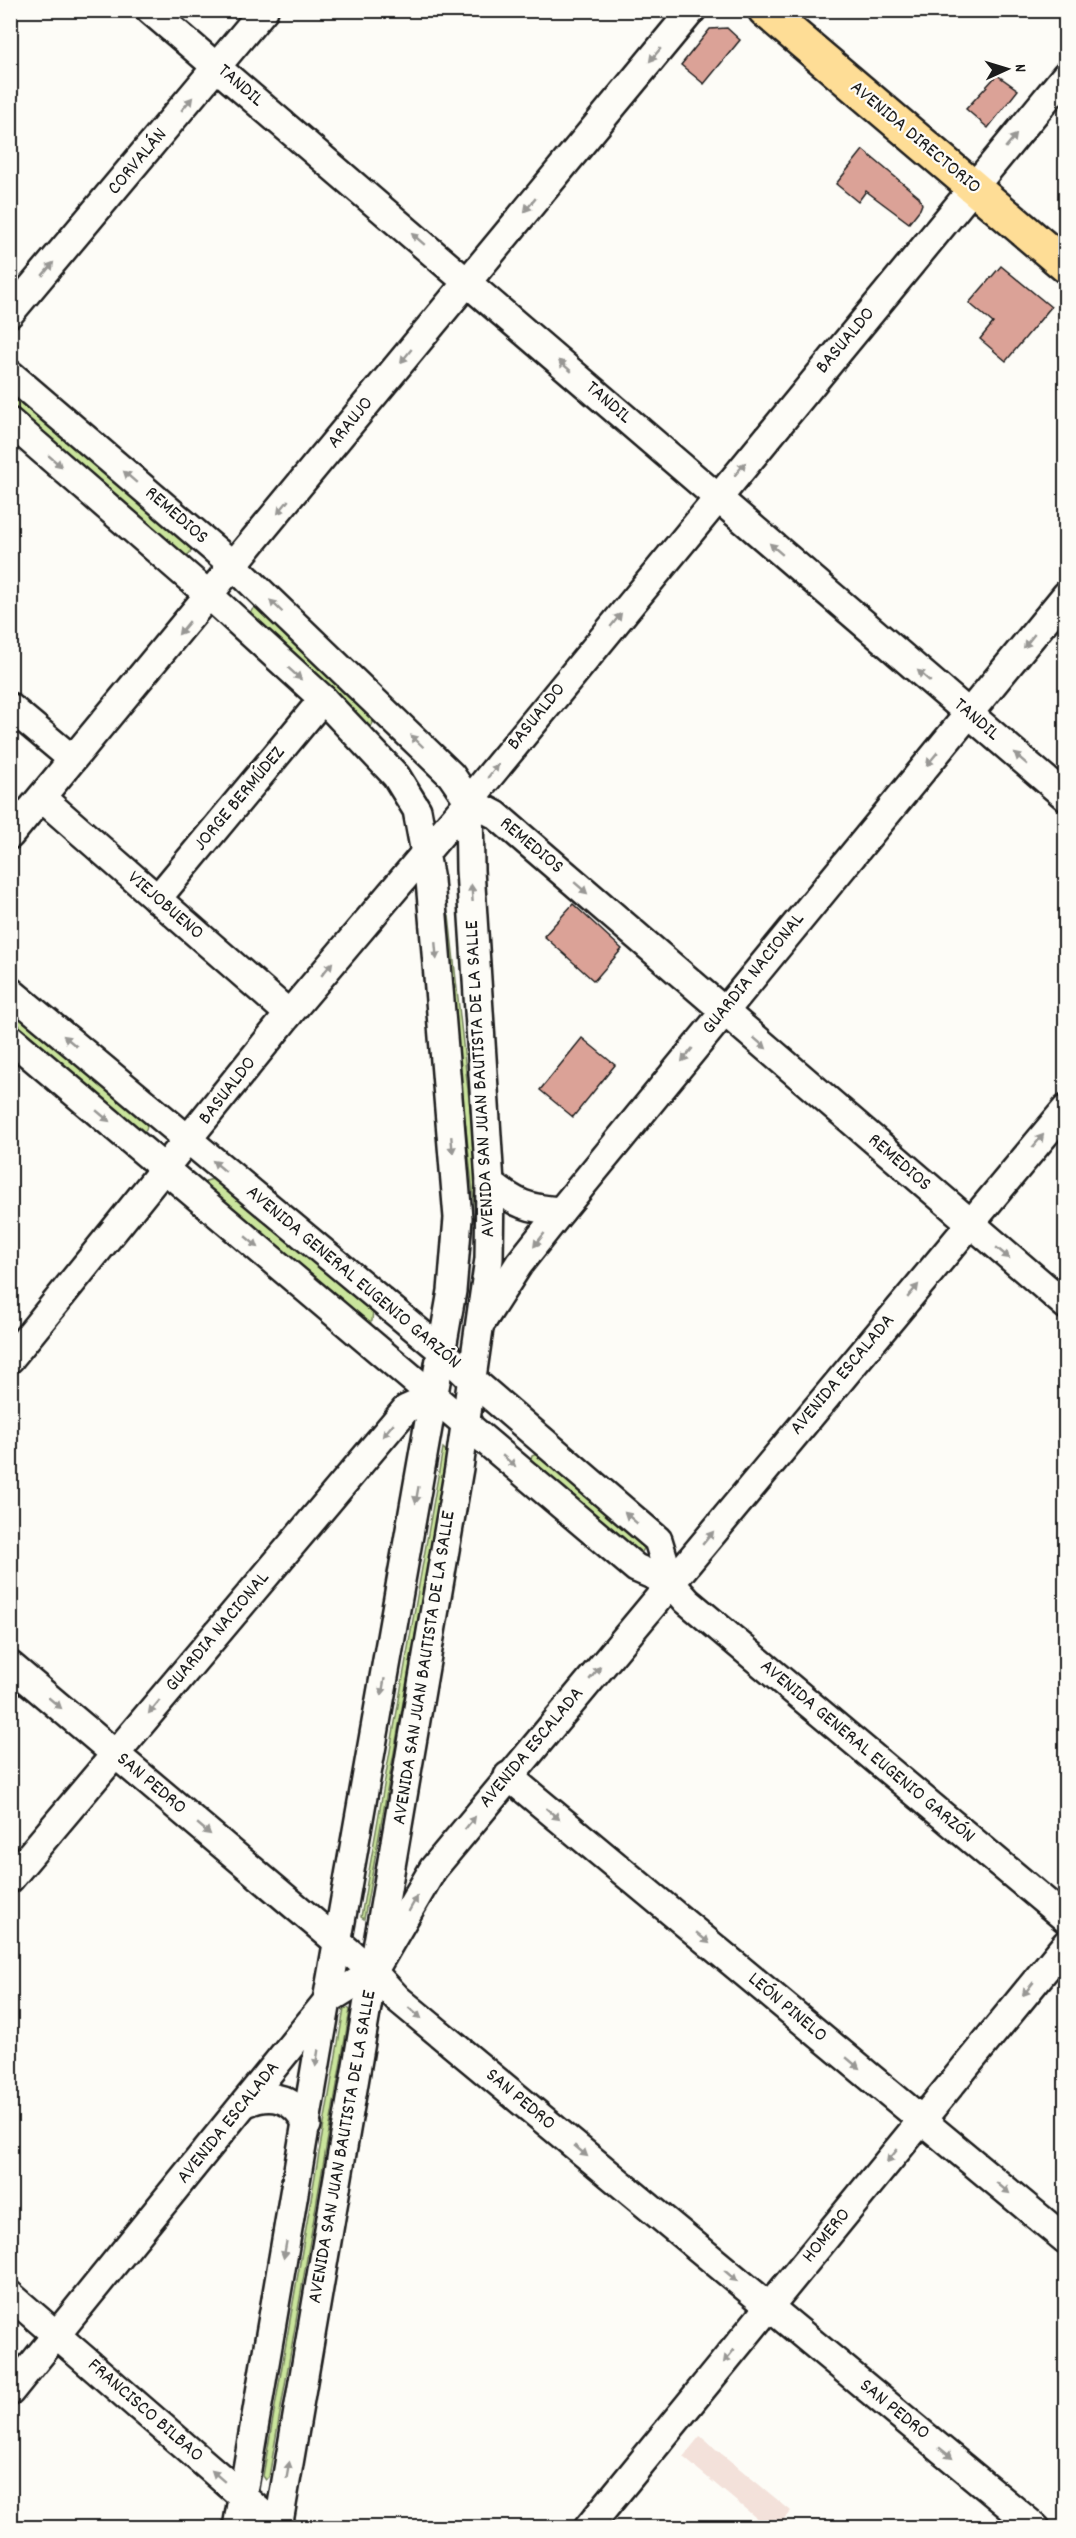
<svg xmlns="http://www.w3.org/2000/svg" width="1076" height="2538" font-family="Dekko,sans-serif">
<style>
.built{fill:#f3e1da}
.green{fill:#cae59c;stroke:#73805c;stroke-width:1.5}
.building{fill:#dba297;stroke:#1c1c1c;stroke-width:1.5}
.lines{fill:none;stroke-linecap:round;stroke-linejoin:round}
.minor-casing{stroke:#1c1c1c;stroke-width:32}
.major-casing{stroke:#1c1c1c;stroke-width:38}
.minor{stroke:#fdfcf7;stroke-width:27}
.major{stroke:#fedd96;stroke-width:33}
.oneway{fill:#989794}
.labels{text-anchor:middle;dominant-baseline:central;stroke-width:4.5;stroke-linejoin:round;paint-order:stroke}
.street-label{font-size:20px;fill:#1c1c1c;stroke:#fdfcf7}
</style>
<rect width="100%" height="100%" fill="#fdfcf7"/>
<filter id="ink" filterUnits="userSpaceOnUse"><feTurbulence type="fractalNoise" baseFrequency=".0167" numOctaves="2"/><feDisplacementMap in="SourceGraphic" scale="12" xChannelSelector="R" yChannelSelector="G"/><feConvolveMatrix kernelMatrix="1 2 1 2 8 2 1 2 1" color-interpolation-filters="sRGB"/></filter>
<g filter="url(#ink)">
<path class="built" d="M700,2436L791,2511L777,2527H767L683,2457Z"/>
<g class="green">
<path d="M11,387L192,545L190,553L184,557L11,411Z"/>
<path d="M257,605L375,718L372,725L367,727L248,618L249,613Z"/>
<path d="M446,913L449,916L483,1227L470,1300L477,1231L443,916Z"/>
<path d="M10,1004L148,1122L146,1130L141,1133L11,1028Z"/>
<path d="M216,1178L373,1310L372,1321L367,1325L203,1187L206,1181Z"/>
<path d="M443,1448L448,1453L364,1919L361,1917Z"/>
<path d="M539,1453L646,1545L642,1552L637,1554L530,1462L532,1456Z"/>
<path d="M348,2008L350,2010L269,2477L266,2480L263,2476L344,2009Z"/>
</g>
<g class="building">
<path d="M727,28L740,40L704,84L681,65L710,29Z"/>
<path d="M997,75L1018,90L988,128L966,109Z"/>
<path d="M863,150L919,197L922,204L920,209L909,223L866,191L858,202L836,184Z"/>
<path d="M1001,266L1051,307L1006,361L980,339L993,323L969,303Z"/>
<path d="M573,904L622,949L594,981L544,936Z"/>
<path d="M582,1038L615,1065L573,1117L540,1090Z"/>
</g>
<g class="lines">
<defs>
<g id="minor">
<path d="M150,10L1066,797"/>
<path d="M10,313L264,10"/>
<path d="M10,374L234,566L451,775L469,801L496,815L1066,1305"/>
<path d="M10,422L210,596L323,699L396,776L417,810L430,880L458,1218L452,1291L318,2052L237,2528"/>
<path d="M10,707L72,759"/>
<path d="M42,798L289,1014"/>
<path d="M10,835L692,10"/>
<path d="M157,899L323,699"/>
<path d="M10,991L442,1351L471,1379L658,1540L671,1583"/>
<path d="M10,1038L636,1568L671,1583L687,1601L1066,1919"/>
<path d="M490,1183C515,1204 529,1209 561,1211"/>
<path d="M483,1320L519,1264L561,1211L1066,595"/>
<path d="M10,1359L289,1014L469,801L1066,75"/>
<path d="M10,1665L373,1972L398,1999L1036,2528"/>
<path d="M508,1776L1066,2240"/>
<path d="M10,1879L406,1409L435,1396"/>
<path d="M246,2103C273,2091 295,2099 307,2125"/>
<path d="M10,2295L279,2528"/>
<path d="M10,2392L328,2000L373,1972L433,1869L1066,1109"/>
<path d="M278,2528L459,1468L489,1259L490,1183L470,870L469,801"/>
<path d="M588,2528L1066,1944"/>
</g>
<path id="major" d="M765,10L1066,266"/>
</defs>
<use href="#minor" class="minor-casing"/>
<use href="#major" class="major-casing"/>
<use href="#minor" class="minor"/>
<use href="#major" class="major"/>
</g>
<defs><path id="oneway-solid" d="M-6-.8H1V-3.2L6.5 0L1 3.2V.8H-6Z" transform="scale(1.5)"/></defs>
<g class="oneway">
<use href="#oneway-solid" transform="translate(655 55) rotate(130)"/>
<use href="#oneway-solid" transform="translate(187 104) rotate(-50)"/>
<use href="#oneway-solid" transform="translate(1011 141) rotate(-50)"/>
<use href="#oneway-solid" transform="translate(530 205) rotate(130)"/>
<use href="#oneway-solid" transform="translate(418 239) rotate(-139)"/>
<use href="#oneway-solid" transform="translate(48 269) rotate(-50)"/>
<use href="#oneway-solid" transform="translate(406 356) rotate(129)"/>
<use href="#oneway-solid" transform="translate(565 366) rotate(-139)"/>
<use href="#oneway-solid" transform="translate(55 461) rotate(41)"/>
<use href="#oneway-solid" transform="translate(740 469) rotate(-50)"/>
<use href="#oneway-solid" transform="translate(130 477) rotate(-139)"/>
<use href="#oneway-solid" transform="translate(283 507) rotate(129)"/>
<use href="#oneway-solid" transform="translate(776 549) rotate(-139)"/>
<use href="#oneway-solid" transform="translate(276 606) rotate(-136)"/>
<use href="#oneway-solid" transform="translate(616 620) rotate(-51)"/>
<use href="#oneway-solid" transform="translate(184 628) rotate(130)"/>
<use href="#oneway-solid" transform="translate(1029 641) rotate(129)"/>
<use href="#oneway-solid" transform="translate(295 674) rotate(42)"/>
<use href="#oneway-solid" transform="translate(924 676) rotate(-139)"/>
<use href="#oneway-solid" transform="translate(417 741) rotate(-136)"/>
<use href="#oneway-solid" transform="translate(932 759) rotate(130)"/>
<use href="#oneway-solid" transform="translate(1021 759) rotate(-139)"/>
<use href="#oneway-solid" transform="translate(493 771) rotate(-51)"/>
<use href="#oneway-solid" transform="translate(581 888) rotate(41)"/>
<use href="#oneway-solid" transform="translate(472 893) rotate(-94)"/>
<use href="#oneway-solid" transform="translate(436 951) rotate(85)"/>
<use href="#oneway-solid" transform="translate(327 969) rotate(-50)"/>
<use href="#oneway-solid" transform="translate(70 1041) rotate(-140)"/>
<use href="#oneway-solid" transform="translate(760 1043) rotate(41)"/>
<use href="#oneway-solid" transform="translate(687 1055) rotate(129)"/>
<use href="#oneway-solid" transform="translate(103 1116) rotate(40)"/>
<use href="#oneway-solid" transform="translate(1038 1141) rotate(-50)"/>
<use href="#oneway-solid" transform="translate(452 1145) rotate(85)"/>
<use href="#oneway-solid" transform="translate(219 1166) rotate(-140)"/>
<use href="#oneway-solid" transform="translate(539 1240) rotate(128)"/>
<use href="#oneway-solid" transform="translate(252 1242) rotate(40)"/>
<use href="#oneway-solid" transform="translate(1003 1253) rotate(40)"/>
<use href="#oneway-solid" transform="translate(913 1291) rotate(-50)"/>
<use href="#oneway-solid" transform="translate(388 1430) rotate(130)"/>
<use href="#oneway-solid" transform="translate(509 1461) rotate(40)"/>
<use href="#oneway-solid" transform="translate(417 1495) rotate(100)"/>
<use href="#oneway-solid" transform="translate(631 1518) rotate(-139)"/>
<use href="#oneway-solid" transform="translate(708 1538) rotate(-50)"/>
<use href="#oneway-solid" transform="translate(595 1673) rotate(-50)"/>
<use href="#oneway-solid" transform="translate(383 1687) rotate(100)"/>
<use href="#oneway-solid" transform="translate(55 1703) rotate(40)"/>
<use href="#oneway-solid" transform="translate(154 1707) rotate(130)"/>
<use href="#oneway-solid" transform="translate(553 1814) rotate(40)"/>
<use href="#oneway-solid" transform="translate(470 1823) rotate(-51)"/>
<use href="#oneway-solid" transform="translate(204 1829) rotate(40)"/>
<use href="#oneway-solid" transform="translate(413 1904) rotate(-60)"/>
<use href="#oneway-solid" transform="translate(703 1938) rotate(40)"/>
<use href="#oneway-solid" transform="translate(1028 1989) rotate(129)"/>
<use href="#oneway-solid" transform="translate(415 2013) rotate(40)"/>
<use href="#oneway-solid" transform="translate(317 2058) rotate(99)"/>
<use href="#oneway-solid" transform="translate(853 2063) rotate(40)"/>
<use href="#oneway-solid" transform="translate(581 2151) rotate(40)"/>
<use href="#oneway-solid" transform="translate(892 2156) rotate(129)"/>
<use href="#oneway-solid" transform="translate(1003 2188) rotate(40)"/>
<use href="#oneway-solid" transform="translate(285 2250) rotate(100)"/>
<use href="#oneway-solid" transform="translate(731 2276) rotate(40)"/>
<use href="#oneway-solid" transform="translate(729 2356) rotate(129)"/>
<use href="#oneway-solid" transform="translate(946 2453) rotate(39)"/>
<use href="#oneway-solid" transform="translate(288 2470) rotate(-80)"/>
<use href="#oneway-solid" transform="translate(218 2476) rotate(-139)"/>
</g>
</g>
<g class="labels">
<g class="street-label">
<text transform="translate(240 86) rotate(41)">TANDIL</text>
<text transform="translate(915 138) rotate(40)">AVENIDA DIRECTORIO</text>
<text transform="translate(138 162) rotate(-50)">CORVALÁN</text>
<text transform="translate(846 341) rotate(-50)">BASUALDO</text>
<text transform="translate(608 403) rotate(41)">TANDIL</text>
<text transform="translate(351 423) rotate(-51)">ARAUJO</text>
<text transform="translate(176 516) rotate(41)">REMEDIOS</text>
<text transform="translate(537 717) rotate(-51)">BASUALDO</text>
<text transform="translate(976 720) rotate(41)">TANDIL</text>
<text transform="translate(240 799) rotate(-50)">JORGE BERMÚDEZ</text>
<text transform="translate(531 846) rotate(40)">REMEDIOS</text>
<text transform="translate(165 906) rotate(41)">VIEJOBUENO</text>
<text transform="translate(754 974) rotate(-51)">GUARDIA NACIONAL</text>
<text transform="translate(481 1079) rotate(-93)">AVENIDA SAN JUAN BAUTISTA DE LA SALLE</text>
<text transform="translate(228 1091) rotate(-52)">BASUALDO</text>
<text transform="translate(899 1163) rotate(41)">REMEDIOS</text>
<text transform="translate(353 1278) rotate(40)">AVENIDA GENERAL EUGENIO GARZÓN</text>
<text transform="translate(843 1375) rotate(-50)">AVENIDA ESCALADA</text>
<text transform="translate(218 1632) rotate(-50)">GUARDIA NACIONAL</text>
<text transform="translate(425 1668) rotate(-81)">AVENIDA SAN JUAN BAUTISTA DE LA SALLE</text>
<text transform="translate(532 1748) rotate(-50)">AVENIDA ESCALADA</text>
<text transform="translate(867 1752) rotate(40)">AVENIDA GENERAL EUGENIO GARZÓN</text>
<text transform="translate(151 1784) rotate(40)">SAN PEDRO</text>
<text transform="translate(787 2008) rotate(40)">LEÓN PINELO</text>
<text transform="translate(520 2100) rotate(40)">SAN PEDRO</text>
<text transform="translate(229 2123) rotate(-51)">AVENIDA ESCALADA</text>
<text transform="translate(343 2147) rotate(-80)">AVENIDA SAN JUAN BAUTISTA DE LA SALLE</text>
<text transform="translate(827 2236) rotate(-51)">HOMERO</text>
<text transform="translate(894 2410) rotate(39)">SAN PEDRO</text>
<text transform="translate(145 2411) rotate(41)">FRANCISCO BILBAO</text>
</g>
</g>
<rect width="1076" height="2538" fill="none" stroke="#fdfcf7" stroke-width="36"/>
<rect x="18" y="18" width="1040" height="2502" fill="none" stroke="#1c1c1c" stroke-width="2" filter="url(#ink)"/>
<g transform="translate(1007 69) rotate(86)" stroke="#fdfcf7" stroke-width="4.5" paint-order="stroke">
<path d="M0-4.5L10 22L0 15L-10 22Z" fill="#1c1c1c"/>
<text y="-9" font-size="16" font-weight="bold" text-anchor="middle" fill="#1c1c1c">N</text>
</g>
</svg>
